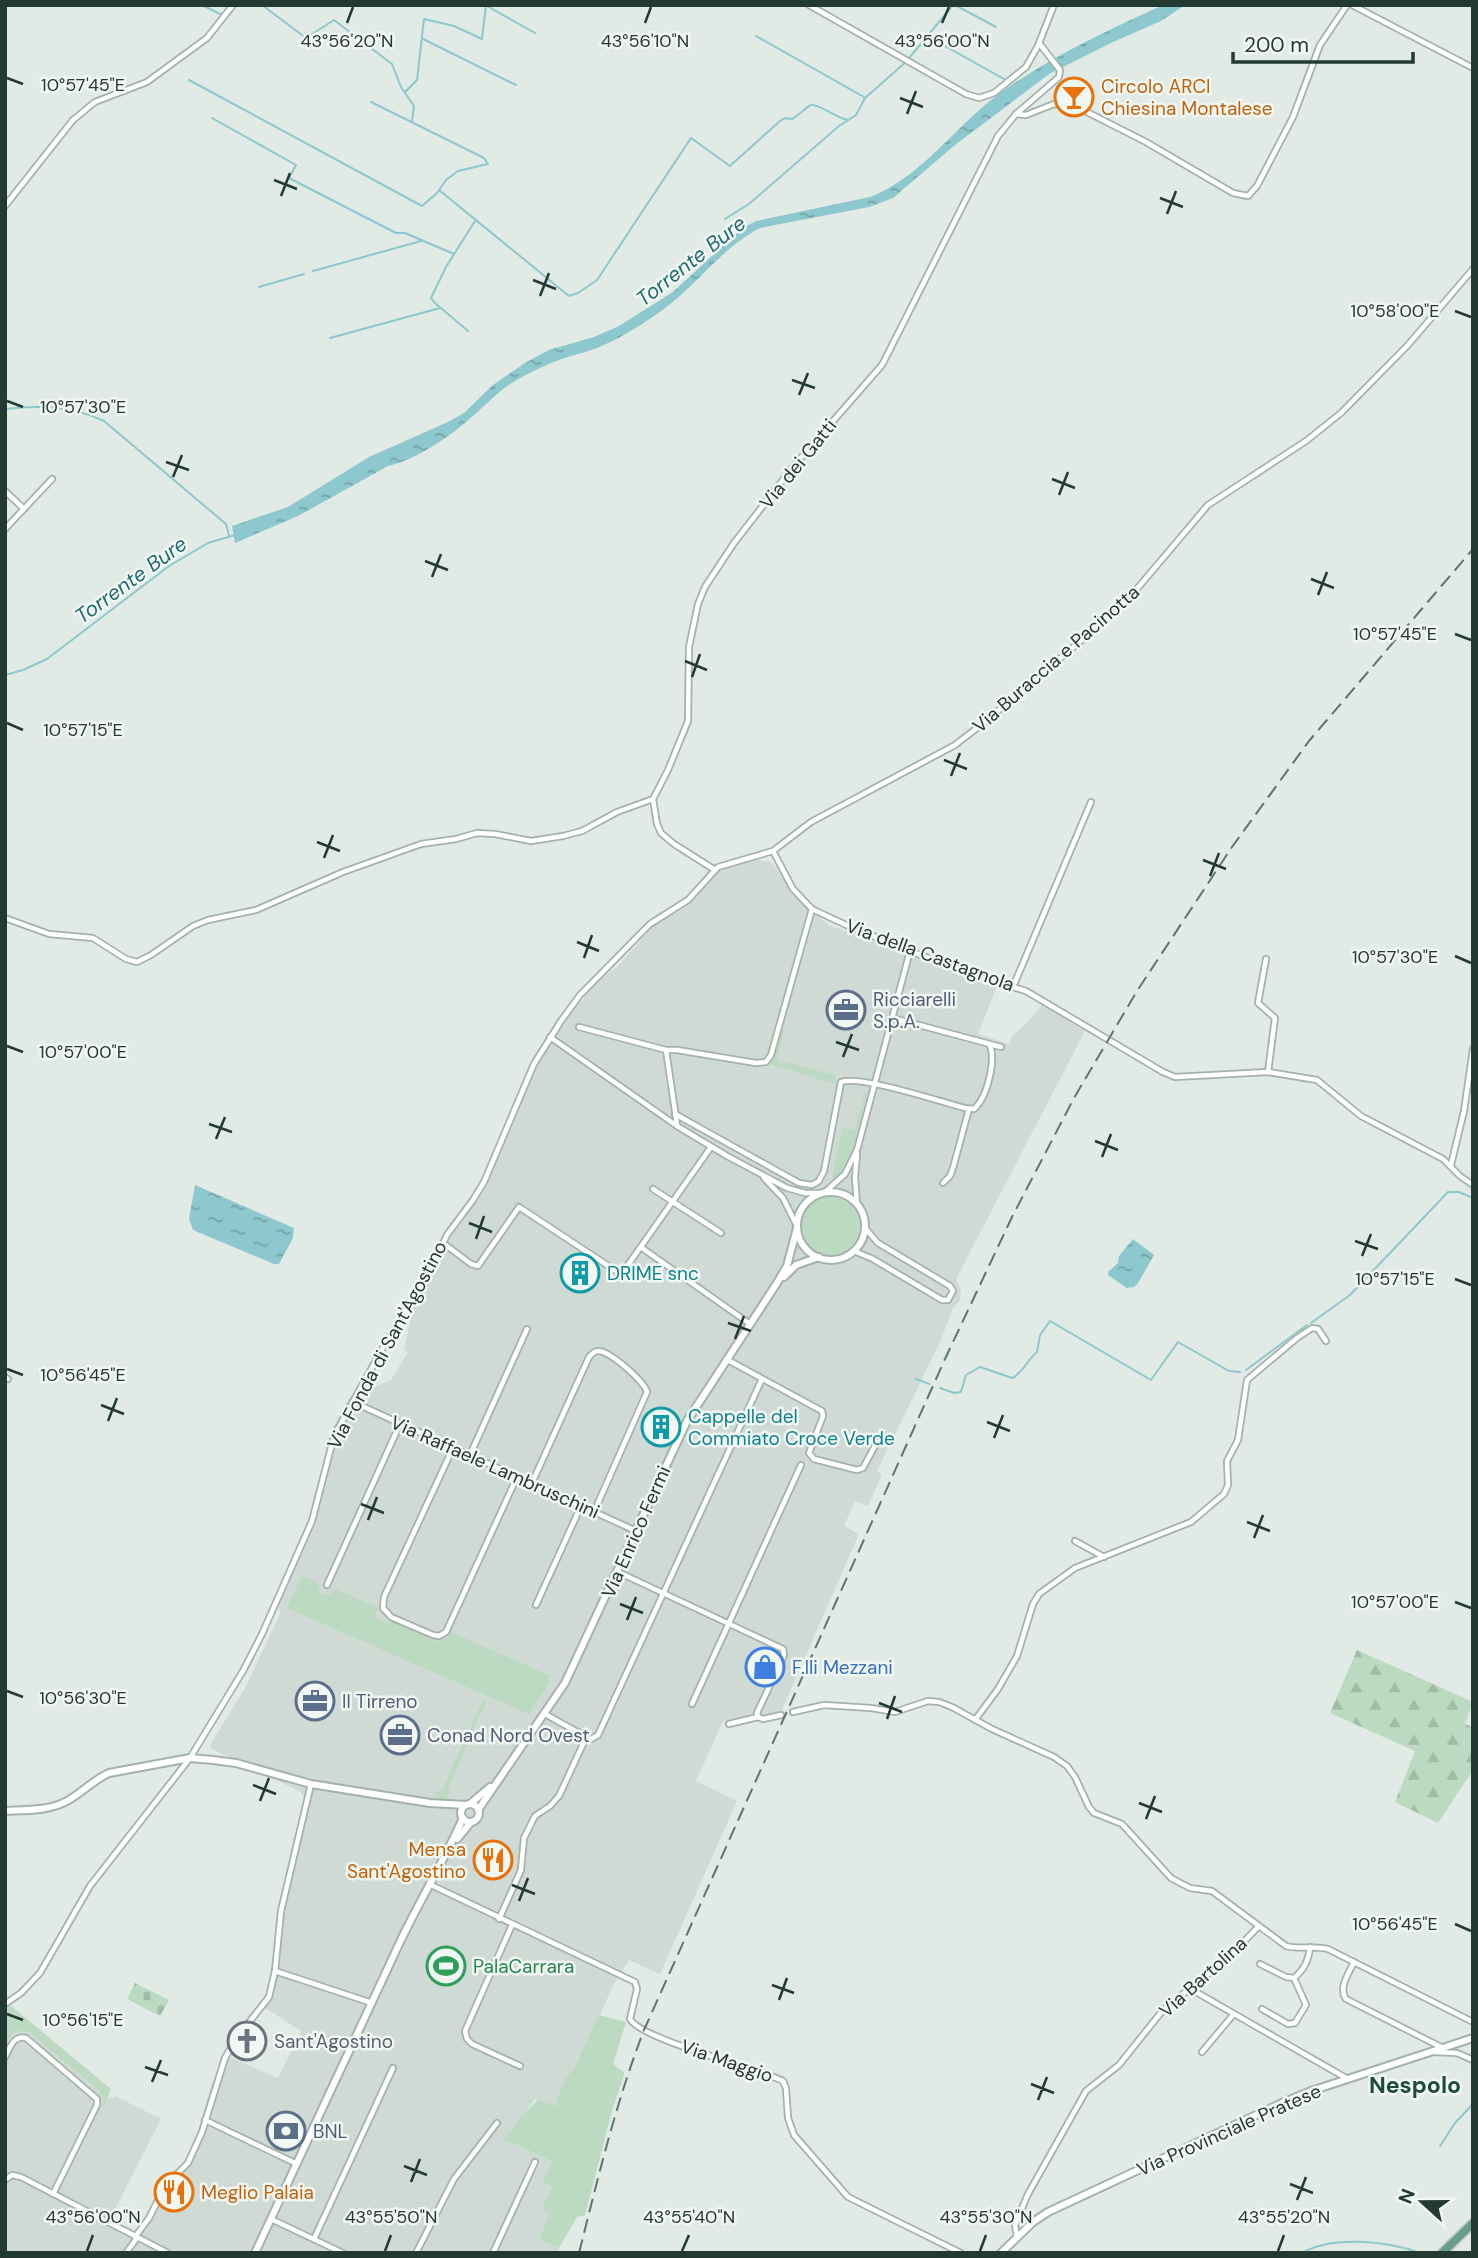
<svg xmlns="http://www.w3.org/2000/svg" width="1478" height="2258" font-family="'DM Sans',sans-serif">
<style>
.built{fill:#cfdad4}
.green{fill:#bbdac1}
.forest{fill:url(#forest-firs)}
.cemetery{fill:url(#cemetery-stones)}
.water{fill:url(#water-ripples)}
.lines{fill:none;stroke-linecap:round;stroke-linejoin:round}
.stream{stroke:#8cc8cd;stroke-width:2}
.minor-casing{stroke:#a4b2ac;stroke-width:8}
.tertiary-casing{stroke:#a4b2ac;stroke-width:10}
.primary-casing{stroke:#c1c8c6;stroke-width:11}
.minor{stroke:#fff;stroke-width:4.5}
.tertiary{stroke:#fff;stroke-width:6}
.primary{stroke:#689d8b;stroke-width:8}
.rail{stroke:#5d766d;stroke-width:2;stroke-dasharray:14 7;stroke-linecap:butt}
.ticks{fill:none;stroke:#223a32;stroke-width:2.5}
.labels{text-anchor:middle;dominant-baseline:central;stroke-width:5;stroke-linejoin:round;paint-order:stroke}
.food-label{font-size:19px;fill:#c56008;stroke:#f1f7f3;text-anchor:start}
.street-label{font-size:19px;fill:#223a32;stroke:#f1f7f3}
.service-label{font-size:19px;fill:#4e5e75;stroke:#f1f7f3;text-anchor:start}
.culture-label{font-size:19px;fill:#0d838f;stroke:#f1f7f3;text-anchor:start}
.shop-label{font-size:19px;fill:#366cbe;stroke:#f1f7f3;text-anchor:start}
.leisure-label{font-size:19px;fill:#27864d;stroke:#f1f7f3;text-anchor:start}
.worship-label{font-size:19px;fill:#5b616d;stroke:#f1f7f3;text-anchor:start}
.water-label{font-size:21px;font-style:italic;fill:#206b72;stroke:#f1f7f3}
.quarter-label{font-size:23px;font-weight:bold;fill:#1f4b3d;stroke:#f1f7f3}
.ticks-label{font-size:18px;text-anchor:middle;fill:#223a32;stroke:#f1f7f3;stroke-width:5;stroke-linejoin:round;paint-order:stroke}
</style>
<defs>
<pattern id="forest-firs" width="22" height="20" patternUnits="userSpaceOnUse" patternTransform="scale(1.75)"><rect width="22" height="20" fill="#bbdac1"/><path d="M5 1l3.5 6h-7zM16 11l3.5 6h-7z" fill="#a0bca6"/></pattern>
<pattern id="cemetery-stones" width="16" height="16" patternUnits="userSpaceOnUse" patternTransform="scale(1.75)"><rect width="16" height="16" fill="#bbdac1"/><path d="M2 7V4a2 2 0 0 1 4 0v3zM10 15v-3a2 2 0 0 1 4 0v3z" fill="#a0bca6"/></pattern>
<pattern id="water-ripples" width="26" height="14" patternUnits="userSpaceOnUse" patternTransform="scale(1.75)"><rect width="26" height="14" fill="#8cc8cd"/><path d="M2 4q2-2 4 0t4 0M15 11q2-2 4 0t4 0" fill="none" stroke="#72a3a7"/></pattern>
</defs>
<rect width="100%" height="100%" fill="#e1eae5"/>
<path class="built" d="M758,860L771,862L803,904L829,925L997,986L978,1034L1009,1044L1013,1035L1029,1021L1042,1005L1085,1031L956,1279L961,1291L960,1300L953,1308L940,1342L877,1471L882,1474L868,1506L855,1501L844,1526L859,1534L781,1712L723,1721L696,1781L737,1801L660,1974L629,1960L613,1986L557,2108L535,2099L505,2139L552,2161L551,2213L539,2239L559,2248L558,2253H5V2046L15,2032L23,2030L30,2033L99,2091L103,2098L102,2106L104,2107L109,2097L113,2098L115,2096L161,2119L110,2219L134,2231H137L154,2203L161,2185L181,2167L195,2141L210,2089L224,2055L278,2078L301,2031L261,2005L270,1984L278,1913L304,1798L301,1792L212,1749L210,1745L245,1688L281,1612L273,1601L311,1516L331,1431L349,1398L391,1380L408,1352L404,1350L412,1311L452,1236L482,1194L528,1084L541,1059L570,1015L598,981L618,966L656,923L689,905L712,877L724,868Z"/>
<g class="green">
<path d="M782,1028L784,1029L777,1060L835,1075V1084L770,1064Z"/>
<path d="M865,1091H867C860,1118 856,1160 836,1178H832L842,1128L855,1130Z"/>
<circle cx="830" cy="1226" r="29"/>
<path d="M302,1576L317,1582L319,1590L323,1594H331L336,1589L378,1608L374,1617L388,1623L390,1620L439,1642L449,1636L451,1632L550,1676L548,1679L550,1681L529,1714L287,1608Z"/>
<path d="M483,1700L486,1701L448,1788L450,1791L446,1800L437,1799L436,1792L442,1790Z"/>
<path d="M9,2004L111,2089L104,2107L102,2106L103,2098L99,2091L30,2033C17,2026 11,2036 5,2046V2008Z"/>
<path d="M599,2015L626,2022L613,2064L624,2072V2075L612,2111L585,2215L577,2217L559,2248L539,2239L550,2213L542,2209L552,2187L543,2182L552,2161L504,2139L523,2114L538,2100L556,2106L558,2096L566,2078L574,2069Z"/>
</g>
<path class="forest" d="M1357,1650L1473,1702L1465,1723L1473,1728V1770L1438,1823L1395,1802L1415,1751L1330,1713Z"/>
<path class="cemetery" d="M135,1983L169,2000L160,2016L127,1999Z"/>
<g class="water">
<path d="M1163,5H1185L1161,21L1113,42L1049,74L955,145L893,198L869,207L760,228C719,249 693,291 654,316C632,331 604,348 578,354C555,360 531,371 510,384C494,395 481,410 466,422C446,439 413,461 388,466L298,516L235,543L232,526L288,507L369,457L448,422L464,413L493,385L525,363L549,350L594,337L619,326L673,292L741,229L756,221L870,197C922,177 955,126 999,94C1050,57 1106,31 1163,5Z"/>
<path d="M195,1185L294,1228L293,1238L279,1264H274L193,1230L189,1219Z"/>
<path d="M1133,1239L1154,1255L1138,1283L1134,1287L1127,1288L1108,1275V1272L1118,1263L1119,1256Z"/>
</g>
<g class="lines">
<g class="stream">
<path d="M202,5L222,15L229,5"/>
<path d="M262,5L306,38L334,20L392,64L401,87L414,106L412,121"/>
<path d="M955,5L996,27"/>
<path d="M487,6L535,33"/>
<path d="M756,36L864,97"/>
<path d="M927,36L1004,79"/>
<path d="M423,39L516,85"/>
<path d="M910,57L953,5"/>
<path d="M189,80L422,206L437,193L446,180L458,171L488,164L484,158L371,102"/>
<path d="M405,92L417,80L424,19L454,26L482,39L486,5"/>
<path d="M212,118L296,165L289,178L396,233H405L454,254"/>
<path d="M439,190L569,296L578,293L597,280L691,138L730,166L780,121L785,118L792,119C798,116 805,108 811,105C818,103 838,119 848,120"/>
<path d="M725,219L749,204L839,126L856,115L865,98L906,62"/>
<path d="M313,271L421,241"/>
<path d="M259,287L304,274"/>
<path d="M468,331L435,303L431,298L446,267L475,221"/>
<path d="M330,338L440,308"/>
<path d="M5,409C40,405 72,406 104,421L226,524L229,535"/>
<path d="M5,675L23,670L47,659L169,566L208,543L235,535"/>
<path d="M1311,1323L1350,1295L1448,1192H1459L1473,1198"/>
<path d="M1246,1370L1307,1325"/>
<path d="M916,1379L929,1384"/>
<path d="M940,1388L954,1393L961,1392L966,1375L980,1367L1012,1378C1022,1374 1028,1359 1037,1352L1040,1335L1050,1321L1151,1380L1178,1342L1229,1371L1240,1372"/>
<path d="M1440,2146L1455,2123L1473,2104"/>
<path d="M1302,2253C1332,2235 1388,2241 1420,2253"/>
</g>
<defs>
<g id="minor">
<path d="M809,5L966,94L979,98L994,93L1026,67L1039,44"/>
<path d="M1352,5L1473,68"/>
<path d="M1016,114L1026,115L1054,104L1077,107L1146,142L1233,193L1248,196L1257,186L1293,117L1320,45L1347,5"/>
<path d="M5,206L73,120L95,102L147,82L207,38L233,5"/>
<path d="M5,491L24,509"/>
<path d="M5,529L52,479"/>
<path d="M773,851L793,889L812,909L846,925L910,951L967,973L1026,991L1163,1072L1175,1077L1268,1072L1317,1080L1361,1116L1443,1159L1460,1176L1473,1185"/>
<path d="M715,870L674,844L661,833L657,824L653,799L668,770L688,721L689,647L698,604L705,587L734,543L793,467L882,365L998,136L1016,114L1059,77L1060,70L1039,43L1054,5"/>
<path d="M5,918L49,934L93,938L126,959L137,962L151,955L193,926L208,920L256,910L343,872L421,844L456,839L477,833L495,834L531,841L563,836L582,831L617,812L653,799"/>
<path d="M1266,959L1258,1003L1275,1018L1268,1072"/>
<path d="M1013,987L1091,802"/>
<path d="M893,1018L1001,1047"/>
<path d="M579,1027L666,1050H677L756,1063L766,1062L771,1055L812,909"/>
<path d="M550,1037L677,1126L727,1156L787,1188L805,1193H821"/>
<path d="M666,1050L677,1125"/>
<path d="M675,1114L799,1183L812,1185L819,1181L824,1171L841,1082C861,1075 941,1102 965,1108L974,1109C987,1098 997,1059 989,1044"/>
<path d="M857,1154L855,1177L857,1204"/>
<path d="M1451,1165L1464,1111L1473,1049"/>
<path d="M764,1178L783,1198L797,1226"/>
<path d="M943,1183L950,1176L953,1168L969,1109"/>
<path d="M653,1189L721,1233"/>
<path d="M825,1192L845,1174L857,1150L910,951"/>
<path d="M443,1243L471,1264L478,1266L519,1207L616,1271L623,1272L711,1147"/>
<path d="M642,1248L750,1324"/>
<path d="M854,1251L873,1259L942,1300H948L953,1291L950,1286L878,1243L865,1228"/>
<path d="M726,1359L822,1411L823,1416L809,1453L814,1459L857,1470L863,1468L877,1442"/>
<path d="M5,1377L8,1379"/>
<path d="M353,1402L636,1531"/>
<path d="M453,1448L384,1597L383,1608L391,1617L433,1635L439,1636L446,1632L517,1477"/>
<path d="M470,1455L527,1329"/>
<path d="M532,1483L589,1357C592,1354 594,1351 598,1351C609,1350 645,1382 647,1392L594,1512"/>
<path d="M1075,1541L1104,1557"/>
<path d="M618,1572L783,1649L784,1655L757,1713L758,1717"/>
<path d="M327,1585L400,1424"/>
<path d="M536,1605L581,1506"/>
<path d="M692,1704L801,1465"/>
<path d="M793,1712L824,1705L871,1708L895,1712L928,1701L939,1702L952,1707L992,1729L1054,1757L1067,1766L1075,1777L1089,1807L1094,1813L1122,1824L1171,1878L1190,1888L1212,1891L1286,1946C1300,1950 1314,1945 1328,1949L1473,2022"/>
<path d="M975,1720L998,1689L1017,1656L1033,1604L1039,1594L1075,1568L1191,1522L1224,1494L1228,1485L1227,1461L1238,1440L1247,1380L1297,1338L1312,1328L1318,1329L1326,1341"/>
<path d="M729,1724L758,1717L763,1719L781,1715"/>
<path d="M585,1738L591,1739L598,1735L762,1379"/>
<path d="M429,1884L635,1982L637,1989L630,2019C642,2040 755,2067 783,2081L786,2088L788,2118L794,2135L848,2197L961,2253"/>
<path d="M499,1919L521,1870L524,1838L535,1816L550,1806L559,1796L584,1742V1736L581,1734L545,1714"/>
<path d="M512,1925L465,2031L467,2039L472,2044L520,2066"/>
<path d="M1354,1962C1349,1973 1338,1988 1346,1999L1443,2048"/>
<path d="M1260,1964L1286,1977L1294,1978C1304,1970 1309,1960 1310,1947"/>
<path d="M275,1971L372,2003"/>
<path d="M1189,1988L1346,2078"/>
<path d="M5,2004L21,1993L40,1973L90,1886L190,1758L243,1671L262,1634L312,1521L334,1436L389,1337L423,1285L447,1235L473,1200L484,1182L534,1064L561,1021L580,995L650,924L688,900L718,867L773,851L811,822L955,745L986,721L1116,611L1136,590L1208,505L1306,441L1341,413L1408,345L1473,269"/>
<path d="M1262,2009L1288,2024L1295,2023L1306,2005L1294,1978"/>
<path d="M1202,2052L1233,2015"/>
<path d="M1434,2052L1457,2053L1473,2060"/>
<path d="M5,2057C10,2048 13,2035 26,2038L97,2099V2105L53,2194"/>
<path d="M205,2120L297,2164"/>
<path d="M5,2180L12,2175L21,2177L168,2253"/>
<path d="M271,2219L343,2253"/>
<path d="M135,2237L149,2218L165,2186L188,2163L202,2132L225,2058L236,2039L269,1997L275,1971L281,1911L311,1784"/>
<path d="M1017,2237L1015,2225L1028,2194L1086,2091L1119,2065L1163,2010L1228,1958L1259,1926"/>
<path d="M314,2239L393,2068"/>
<path d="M126,2253L137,2238"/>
<path d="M416,2253L454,2179L497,2123"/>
<path d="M493,2253L535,2162"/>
</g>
<g id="tertiary">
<circle cx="831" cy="1226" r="34"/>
<path d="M784,1277L796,1265L819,1257"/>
<path d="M470,1804L490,1787"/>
<circle cx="470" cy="1813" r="9"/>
<path d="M478,1810L565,1683L687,1421L777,1283L787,1266L797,1228"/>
<path d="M5,1811C25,1810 49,1811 67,1801C82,1793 93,1780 109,1773L190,1758L213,1760L236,1763L311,1784L430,1803L466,1805"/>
<path d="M457,1839L471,1822"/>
<path d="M255,2253C304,2150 352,2046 400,1942C420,1900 444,1861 463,1818"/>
<path d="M1001,2253L1033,2222L1048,2212L1282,2103L1311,2091L1473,2038"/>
</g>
<path id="primary" d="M1442,2253L1473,2223"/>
</defs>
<use href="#minor" class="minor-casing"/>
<use href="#tertiary" class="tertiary-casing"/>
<use href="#primary" class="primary-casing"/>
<use href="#minor" class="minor"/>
<use href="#tertiary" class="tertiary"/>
<use href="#primary" class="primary"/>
<path class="rail" d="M579,2253C598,2178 616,2102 644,2030L945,1359L1012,1217L1074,1098L1137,991L1232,847L1309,741L1473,549"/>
</g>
<path class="ticks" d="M347,23L353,7M645,23L651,7M942,23L949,7M7,78L23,84M900,98L923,107M907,114L916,91M274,180L297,189M281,196L290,173M1160,198L1183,207M1167,214L1176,191M533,280L556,289M540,296L549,273M1455,311L1471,317M792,380L815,388M799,395L808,373M7,401L23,407M166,462L189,470M173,477L182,455M1052,479L1075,488M1059,495L1068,472M425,561L448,570M432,577L441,554M1311,579L1334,588M1318,595L1327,572M1455,634L1471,640M685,661L707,670M692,677L700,654M7,723L23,730M944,760L967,769M951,776L960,753M317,842L340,851M324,858L333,835M1203,860L1226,869M1210,876L1219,853M577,942L599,951M1455,956L1471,963M584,958L592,935M836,1042L859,1050M7,1046L23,1052M843,1057L852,1034M209,1124L232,1132M216,1139L225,1117M1095,1141L1118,1150M1102,1157L1111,1134M469,1223L492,1232M476,1239L484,1216M1355,1241L1378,1249M1362,1256L1371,1234M1455,1279L1471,1285M728,1323L751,1331M735,1339L744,1316M7,1369L23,1375M101,1405L124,1414M108,1421L117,1398M987,1422L1010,1431M994,1438L1003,1415M361,1504L384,1513M368,1520L377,1497M1247,1522L1270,1531M1254,1538L1263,1515M1455,1602L1471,1608M620,1604L643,1613M627,1620L636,1597M7,1691L23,1697M879,1703L902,1712M887,1719L895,1696M253,1785L276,1794M260,1801L269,1778M1139,1803L1162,1812M1146,1819L1155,1796M512,1885L535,1894M519,1901L528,1878M1455,1924L1471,1931M772,1985L794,1993M779,2000L787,1978M7,2014L23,2020M145,2067L168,2075M152,2082L161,2060M1031,2084L1054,2093M1038,2100L1047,2077M404,2166L427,2175M411,2182L420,2159M1290,2184L1313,2193M1297,2200L1306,2177M87,2251L93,2235M385,2251L391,2235M682,2251L689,2235M980,2251L986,2235M1278,2251L1284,2235"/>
<defs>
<symbol id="bar-ring" viewBox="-11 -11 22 22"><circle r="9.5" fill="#f1f7f3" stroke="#e8710a" stroke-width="1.5"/><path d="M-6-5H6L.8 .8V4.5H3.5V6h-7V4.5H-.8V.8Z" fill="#e8710a"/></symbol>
<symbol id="office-ring" viewBox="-11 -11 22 22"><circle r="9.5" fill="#f1f7f3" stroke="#5c6f8a" stroke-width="1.5"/><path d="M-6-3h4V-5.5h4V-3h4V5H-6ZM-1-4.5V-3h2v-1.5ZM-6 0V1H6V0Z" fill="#5c6f8a"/></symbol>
<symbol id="building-ring" viewBox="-11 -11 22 22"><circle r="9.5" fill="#f1f7f3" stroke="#0f9aa8" stroke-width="1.5"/><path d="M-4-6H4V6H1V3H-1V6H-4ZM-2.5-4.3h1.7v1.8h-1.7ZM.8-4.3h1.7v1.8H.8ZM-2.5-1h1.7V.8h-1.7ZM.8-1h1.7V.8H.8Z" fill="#0f9aa8"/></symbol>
<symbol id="shop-ring" viewBox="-11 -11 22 22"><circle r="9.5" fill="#f1f7f3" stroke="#3f7fe0" stroke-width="1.5"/><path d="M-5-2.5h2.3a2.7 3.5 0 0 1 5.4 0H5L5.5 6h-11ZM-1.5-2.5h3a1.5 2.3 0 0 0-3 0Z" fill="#3f7fe0"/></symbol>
<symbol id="restaurant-ring" viewBox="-11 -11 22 22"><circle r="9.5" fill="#f1f7f3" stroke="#e8710a" stroke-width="1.5"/><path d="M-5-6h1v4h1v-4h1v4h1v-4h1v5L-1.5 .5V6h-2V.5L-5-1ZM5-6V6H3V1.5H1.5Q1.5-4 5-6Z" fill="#e8710a"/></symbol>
<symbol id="stadium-ring" viewBox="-11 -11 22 22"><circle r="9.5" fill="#f1f7f3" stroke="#2e9e5b" stroke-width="1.5"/><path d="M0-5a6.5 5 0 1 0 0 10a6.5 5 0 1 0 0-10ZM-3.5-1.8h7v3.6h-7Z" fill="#2e9e5b"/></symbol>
<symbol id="church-ring" viewBox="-11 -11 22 22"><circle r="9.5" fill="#f1f7f3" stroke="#6b7280" stroke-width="1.5"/><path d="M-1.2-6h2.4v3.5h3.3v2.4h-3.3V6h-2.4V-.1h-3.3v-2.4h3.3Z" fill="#6b7280"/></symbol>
<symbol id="bank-ring" viewBox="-11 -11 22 22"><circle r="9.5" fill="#f1f7f3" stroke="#5c6f8a" stroke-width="1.5"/><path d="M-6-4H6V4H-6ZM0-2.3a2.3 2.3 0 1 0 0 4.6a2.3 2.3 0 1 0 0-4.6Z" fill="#5c6f8a"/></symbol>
</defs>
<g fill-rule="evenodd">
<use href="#bar-ring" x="1052" y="75" width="44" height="44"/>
<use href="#office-ring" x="824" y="988" width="44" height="44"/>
<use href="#building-ring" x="558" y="1251" width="44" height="44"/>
<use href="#building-ring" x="639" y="1405" width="44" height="44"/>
<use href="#shop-ring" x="743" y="1645" width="44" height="44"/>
<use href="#office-ring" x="293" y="1679" width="44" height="44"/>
<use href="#office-ring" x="378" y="1713" width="44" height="44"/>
<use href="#restaurant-ring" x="471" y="1838" width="44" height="44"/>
<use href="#stadium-ring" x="424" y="1944" width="44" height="44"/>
<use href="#church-ring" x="225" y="2019" width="44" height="44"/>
<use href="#bank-ring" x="264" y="2109" width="44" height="44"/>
<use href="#restaurant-ring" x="152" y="2170" width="44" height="44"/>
</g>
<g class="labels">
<g class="food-label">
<text x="1101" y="86">Circolo ARCI<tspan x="1101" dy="22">Chiesina Montalese</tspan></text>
<text x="466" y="1849" text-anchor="end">Mensa<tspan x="466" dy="22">Sant'Agostino</tspan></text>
<text x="201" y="2192">Meglio Palaia</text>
</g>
<g class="street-label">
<text transform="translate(798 464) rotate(-51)">Via dei Gatti</text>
<text transform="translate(1056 659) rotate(-41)">Via Buraccia e Pacinotta</text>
<text transform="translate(930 955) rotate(20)">Via della Castagnola</text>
<text transform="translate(387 1345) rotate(-62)">Via Fonda di Sant'Agostino</text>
<text transform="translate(495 1467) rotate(24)">Via Raffaele Lambruschini</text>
<text transform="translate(636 1532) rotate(-66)">Via Enrico Fermi</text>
<text transform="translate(1203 1977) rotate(-42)">Via Bartolina</text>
<text transform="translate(727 2061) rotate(19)">Via Maggio</text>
<text transform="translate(1229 2130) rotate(-24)">Via Provinciale Pratese</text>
</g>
<g class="service-label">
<text x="873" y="999">Ricciarelli<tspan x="873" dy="22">S.p.A.</tspan></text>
<text x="342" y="1701">Il Tirreno</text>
<text x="427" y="1735">Conad Nord Ovest</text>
<text x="313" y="2131">BNL</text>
</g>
<g class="culture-label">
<text x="607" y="1273">DRIME snc</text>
<text x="688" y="1416">Cappelle del<tspan x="688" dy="22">Commiato Croce Verde</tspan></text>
</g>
<g class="shop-label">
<text x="792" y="1667">F.lli Mezzani</text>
</g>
<g class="leisure-label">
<text x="473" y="1966">PalaCarrara</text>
</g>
<g class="worship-label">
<text x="274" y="2041">Sant'Agostino</text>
</g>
<g class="water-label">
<text transform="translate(691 261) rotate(-38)">Torrente Bure</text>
<text transform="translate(131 580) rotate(-36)">Torrente Bure</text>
</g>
<g class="quarter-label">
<text x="1415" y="2085">Nespolo</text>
</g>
</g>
<g class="ticks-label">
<text x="347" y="47">43°56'20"N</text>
<text x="645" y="47">43°56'10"N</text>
<text x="942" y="47">43°56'00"N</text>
<text x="83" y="91">10°57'45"E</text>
<text x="1395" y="317">10°58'00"E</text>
<text x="83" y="413">10°57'30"E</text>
<text x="1395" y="640">10°57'45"E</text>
<text x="83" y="736">10°57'15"E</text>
<text x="1395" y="963">10°57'30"E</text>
<text x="83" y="1058">10°57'00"E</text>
<text x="1395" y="1285">10°57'15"E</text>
<text x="83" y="1381">10°56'45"E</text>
<text x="1395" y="1608">10°57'00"E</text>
<text x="83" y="1704">10°56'30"E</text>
<text x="1395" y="1930">10°56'45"E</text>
<text x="83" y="2026">10°56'15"E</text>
<text x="93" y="2223">43°56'00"N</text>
<text x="391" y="2223">43°55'50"N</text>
<text x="689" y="2223">43°55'40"N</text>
<text x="986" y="2223">43°55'30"N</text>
<text x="1284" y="2223">43°55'20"N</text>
</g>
<rect width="1478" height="2258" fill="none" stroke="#223a32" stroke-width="14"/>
<g transform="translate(1422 2202) rotate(291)" stroke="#f1f7f3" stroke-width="5" paint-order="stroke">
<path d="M0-5L12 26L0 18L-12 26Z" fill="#223a32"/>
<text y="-10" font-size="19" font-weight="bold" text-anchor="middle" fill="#223a32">N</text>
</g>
<path d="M1233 52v10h180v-10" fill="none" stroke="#223a32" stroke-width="3.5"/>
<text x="1244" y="52" font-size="21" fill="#223a32" stroke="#f1f7f3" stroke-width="5" paint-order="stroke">200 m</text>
</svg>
